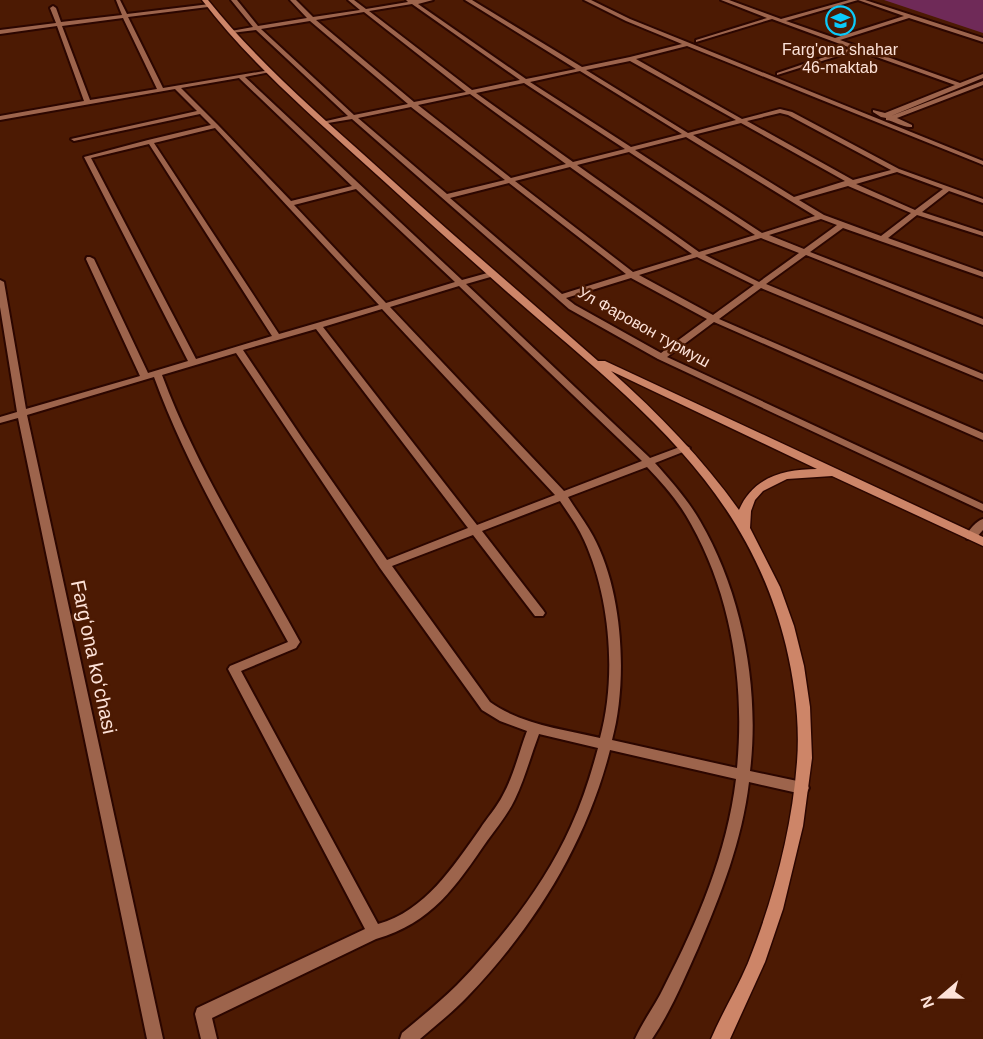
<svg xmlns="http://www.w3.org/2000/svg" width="983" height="1039" font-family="Helvetica,sans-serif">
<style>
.green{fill:#6f2a58}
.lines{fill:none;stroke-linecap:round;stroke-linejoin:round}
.minor-casing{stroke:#2b0600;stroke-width:4}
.major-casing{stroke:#2b0600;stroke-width:3}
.minor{fill:#9d644c;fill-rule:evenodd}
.major{fill:#cd8568;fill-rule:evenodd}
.labels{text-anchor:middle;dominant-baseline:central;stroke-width:5;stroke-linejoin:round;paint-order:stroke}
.far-poi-label{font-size:16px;fill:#fde2d8;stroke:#4c1a03}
.far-street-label{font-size:16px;fill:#fde2d8;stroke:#4c1a03}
.street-label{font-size:20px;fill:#fde2d8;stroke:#4c1a03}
</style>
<rect width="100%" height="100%" fill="#4c1a03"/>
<path class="green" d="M884,0H983V33Z"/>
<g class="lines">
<defs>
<g id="minor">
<path d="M116,0H120L127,14L210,4L208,7L128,17L163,88L270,70V72L245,77L462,280L491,272H494V276L466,284L650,458L685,445L690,448L688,450L655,463C671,481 688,500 700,521C742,593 760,688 750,771L802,782L807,784L809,788L807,792L802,794L749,782C742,841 721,894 698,948C684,979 671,1011 652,1039H635C643,1021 656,1004 664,987C698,921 727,853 736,779L610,750C586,844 534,927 468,996C453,1012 436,1025 420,1039H400L402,1033C421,1017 440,1002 457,985C502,939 545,884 571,826C583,800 591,774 598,748L539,734C531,755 525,778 515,799C508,814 497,827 487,841C456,886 432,923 376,939L212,1018L217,1039H201L195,1014L197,1008L365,929L228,669L230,666L288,642C240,555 188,470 154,377L27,415L163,1039H147L18,418L0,423V417L17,412L0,307V280L4,282L26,409L140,376L86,259L87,257H90L94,259L148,373L188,361L84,157L148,140L211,125L200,114L74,141L71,139L197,111L175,89L0,120V116L84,101L57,26L0,34V30L56,23L50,8L53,6L56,8L61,22L122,15ZM123,18L157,89L90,100L62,26ZM239,78L352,186L291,201L218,125L181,88ZM215,128L379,305L279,334L154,143ZM149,144L272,336L196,359L91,158ZM356,189L455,282L386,303L294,205ZM459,286L642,461L564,491L390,307ZM382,309L555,495L477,525L323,327ZM316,329L468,528L387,560L302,438L243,350ZM236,353L380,568L482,710L500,721L527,731C519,752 514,775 503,795C497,807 487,818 480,829C453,867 425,911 378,924L241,671L296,648L300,642C252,554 197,469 162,375ZM647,467C663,484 680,503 691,524C732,597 745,685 737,768L612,740C628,681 623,591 593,536C586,523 576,510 568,497ZM560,501C568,513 578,526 584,540C610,597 617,676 600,738C564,729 522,725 490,702L392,566L473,535L535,616H543L545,613L543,610L482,531Z"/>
<path d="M231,0H237L258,26L307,18L290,0H296L313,17L360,10L348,0H354L366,9L408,2L406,0H433L418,4L526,79L576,69L465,0H472L582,67L630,57L682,44L626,21L584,0H591L630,19L983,161V165L981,164L687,46L636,59L742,119L780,109L792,112L899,169L983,199V203L949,191L922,212L983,232V236L917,215L888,238L983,272V277L843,228L810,252L983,319V325L806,255L766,284L983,374V380L761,288L719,319L983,433V440L714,322L667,357L983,504V511L658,359L569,309L352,119L322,124V122L348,116L256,30L231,33V31L253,27ZM412,4L520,80L472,90L369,11ZM364,12L466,92L414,102L316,20ZM310,21L408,104L354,115L261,29ZM630,61L736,120L688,133L586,70ZM580,71L682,134L631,147L530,82ZM524,83L625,149L573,162L476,93ZM470,94L566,164L511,178L418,105ZM411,107L505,180L447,194L358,118ZM780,113L788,115L891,170L853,180L747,121ZM741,123L845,181L794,197L693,135ZM686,137L815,216L762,233L635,150ZM629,152L755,235L699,252L577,165ZM570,167L692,254L633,272L515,181ZM897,172L943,189L915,210L856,184ZM509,183L626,274L562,294L450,198ZM848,186L911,213L881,236L824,215L799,200ZM821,219L837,225L804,249L769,235ZM761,238L799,253L759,282L705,255ZM697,257L754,285L713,315L639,275ZM631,278L707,319L661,353L575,305L566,298Z"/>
<path d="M721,0H729L781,19L849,0H865L983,38V42L909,18L840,40L960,83L983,74V78L891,116L983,81V85L897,118L912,125V127C903,128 895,121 886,120V118L881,117L873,112V110L885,113L955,85L857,50L777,75V73L851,48L772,19L696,42V40L767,18ZM858,0L904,16L835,38L786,21Z"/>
<path d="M983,519V530L975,539H967L966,536C969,530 976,521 983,519Z"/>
</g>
<path id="major" d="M202,0H208C257,61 315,111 373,163C447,230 523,295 598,361H605L983,537V546L832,476L787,479L763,491L755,500L751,511L750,528L780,587L794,626L804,666L810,707L812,758L803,826L783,909L765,962L730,1039H711C722,1013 737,989 748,963C773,900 792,830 797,762C800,724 795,684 786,646C746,481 627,397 506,291C456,247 407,202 357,157C302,107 247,59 202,0ZM611,371L817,469C784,469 753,477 739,510C702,458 659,414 611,371Z"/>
</defs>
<use href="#minor" class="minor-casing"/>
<use href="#major" class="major-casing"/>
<use href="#minor" class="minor"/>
<use href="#major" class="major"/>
</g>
<defs>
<symbol id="school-ring" viewBox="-11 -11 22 22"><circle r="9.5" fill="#4c1a03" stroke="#0bcafa" stroke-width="1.5"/><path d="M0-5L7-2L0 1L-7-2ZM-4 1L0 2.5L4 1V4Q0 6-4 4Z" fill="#0bcafa"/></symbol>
</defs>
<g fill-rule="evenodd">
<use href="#school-ring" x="824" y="4" width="33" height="33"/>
</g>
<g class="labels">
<g class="far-poi-label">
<text x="840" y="49">Farg'ona shahar<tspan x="840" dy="18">46-maktab</tspan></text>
</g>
<g class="far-street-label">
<text transform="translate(644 327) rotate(29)">Ул Фаровон турмуш</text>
</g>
<g class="street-label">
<text transform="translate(94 657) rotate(78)">Fargʻona koʻchasi</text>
</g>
</g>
<g transform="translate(941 997) rotate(250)" stroke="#4c1a03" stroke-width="4.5" paint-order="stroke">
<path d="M0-4.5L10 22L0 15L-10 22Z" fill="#fde2d8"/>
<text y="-9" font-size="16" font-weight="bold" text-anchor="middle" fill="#fde2d8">N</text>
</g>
</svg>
